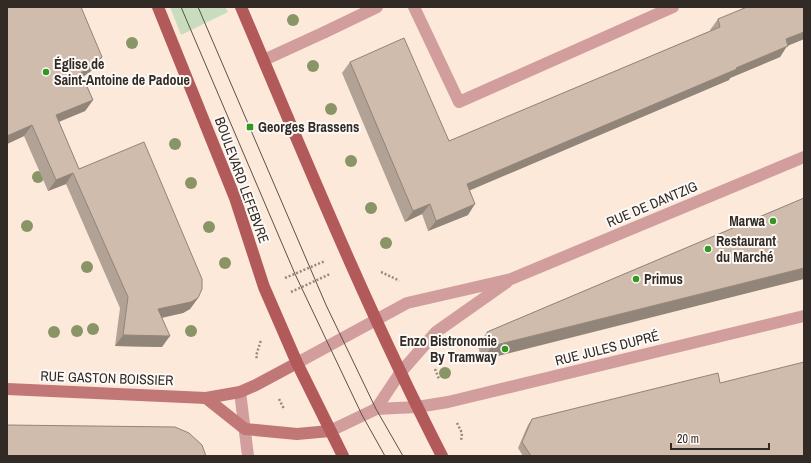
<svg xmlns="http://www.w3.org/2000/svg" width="811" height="463" font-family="'Archivo Narrow',sans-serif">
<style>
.green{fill:#c8ddbd}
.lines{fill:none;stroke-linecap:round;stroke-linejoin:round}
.path{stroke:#96897e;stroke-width:2.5;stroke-dasharray:2 2;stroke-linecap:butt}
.service{stroke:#d19e9d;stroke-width:12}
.minor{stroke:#d19e9d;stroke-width:12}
.secondary{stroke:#c07776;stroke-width:12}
.primary{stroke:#b2595a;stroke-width:12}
.tram{stroke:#5b5149;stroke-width:1}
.tree{fill:#8a9567}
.wall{fill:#b2a295}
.shaded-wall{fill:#918479}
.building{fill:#cfbcad;stroke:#918479}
.poi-dot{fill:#32981f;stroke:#fdf9f6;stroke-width:1.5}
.labels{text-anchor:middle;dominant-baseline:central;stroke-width:4;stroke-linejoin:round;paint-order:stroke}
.poi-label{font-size:14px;font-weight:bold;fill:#322b25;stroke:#fdf9f6;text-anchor:start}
.street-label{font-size:14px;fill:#322b25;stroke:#fdf9f6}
</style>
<rect width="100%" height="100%" fill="#fce9d9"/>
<path class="green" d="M170,7H225L228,12L181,35Z"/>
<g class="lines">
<g class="path">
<path d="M381,272L398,280L399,281"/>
<path d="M285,278L325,261"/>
<path d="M291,292L330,274"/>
<path d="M257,358L256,356L261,340"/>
<path d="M435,369L439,379"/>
<path d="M279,399L284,409"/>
<path d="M457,423L462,433L461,441"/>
</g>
<path class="service" d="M264,60L325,32"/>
<g class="minor">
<path d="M414,7L459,102L673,7"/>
<path d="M325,32L377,7"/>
<path d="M297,363L407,303L511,279L804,157"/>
<path d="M240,392L248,456"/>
<path d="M376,409L400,373L436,332L507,282"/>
<path d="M330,431L376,409L417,407L448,402L804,316"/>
</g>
<g class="secondary">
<path d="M7,389L206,398L240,392L256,385L297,363"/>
<path d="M206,398L245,429L297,434L330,431"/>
</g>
<g class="primary">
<path d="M158,7L235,198L264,287L297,363L343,456"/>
<path d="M241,7C305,158 367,310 442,456"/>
</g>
<g class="tram">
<path d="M181,7L295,274L362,415L385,456"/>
<path d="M198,7L326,305L376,409L403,456"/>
</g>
</g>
<g class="tree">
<circle cx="293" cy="20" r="6"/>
<circle cx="132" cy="43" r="6"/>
<circle cx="313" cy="66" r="6"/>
<circle cx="331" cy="109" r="6"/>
<circle cx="175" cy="144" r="6"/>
<circle cx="351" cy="161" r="6"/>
<circle cx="38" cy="177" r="6"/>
<circle cx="191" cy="183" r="6"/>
<circle cx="371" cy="208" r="6"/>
<circle cx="27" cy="226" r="6"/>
<circle cx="209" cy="227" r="6"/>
<circle cx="386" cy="243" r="6"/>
<circle cx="225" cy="263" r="6"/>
<circle cx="87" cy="267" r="6"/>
<circle cx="93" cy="329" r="6"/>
<circle cx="77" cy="331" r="6"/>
<circle cx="191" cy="331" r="6"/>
<circle cx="54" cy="332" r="6"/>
<circle cx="445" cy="373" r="6"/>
</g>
<g class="wall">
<path d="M7,7L102,57L95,68L83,77L93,100L85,111L59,122L79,169L198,298L190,309L183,313L162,318V347L115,346L120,308L66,184L48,191L24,136L7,144Z"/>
<path d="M804,7V39L787,46L780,57L730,78L729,80L469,190L468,215L428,231L422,214L405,222L342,73L350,62L449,141L710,31V30L718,19Z"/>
<path d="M804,198L482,360L478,346L487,332Z"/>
<path d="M532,419L804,456H523L518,448L528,425Z"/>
</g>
<g class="shaded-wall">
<path d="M804,32V39L787,46L780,57L730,78L729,80L459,195L467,184L736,68L786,39Z"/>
<path d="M102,57L95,68L73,84L81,73Z"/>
<path d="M93,100L85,111L48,126L56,115Z"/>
<path d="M32,125L24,136L7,144V136Z"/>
<path d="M73,173L66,184L48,191L56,180Z"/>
<path d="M430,204L422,214L405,222L413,211Z"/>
<path d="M475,204L468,215L428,231L436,221Z"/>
<path d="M804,268V279L482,360L492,346Z"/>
<path d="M198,298L190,309L183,313L150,320L158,309Z"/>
<path d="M123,335L170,336L162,347L115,346Z"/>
</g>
<g class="building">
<path d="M7,7H81L102,57L81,73L93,100L56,115L79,169L144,142L202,279V289L198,298L191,302L158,309L170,336L123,335L128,297L73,173L56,180L32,125L7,136Z"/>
<path d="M747,7H804V32L786,39L788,46L736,68L737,69L467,184L475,204L436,221L430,204L413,211L350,62L404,38L449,141L720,27L718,19Z"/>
<path d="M804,198V268L492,346L487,332Z"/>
<path d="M804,362V456H531L522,442L532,419L718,373L720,383Z"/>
<path d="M7,425L175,427L189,433L202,445L206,456H7Z"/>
</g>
<g class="poi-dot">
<circle cx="46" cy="72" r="4"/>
<rect x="246" y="123" width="8" height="8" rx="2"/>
<circle cx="773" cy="221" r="4"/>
<circle cx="708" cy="249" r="4"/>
<circle cx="636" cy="279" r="4"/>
<circle cx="505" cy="349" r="4"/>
</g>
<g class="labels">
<g class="poi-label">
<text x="54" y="64">Église de<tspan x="54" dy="16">Saint-Antoine de Padoue</tspan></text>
<text x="258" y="127">Georges Brassens</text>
<text x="765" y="221" text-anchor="end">Marwa</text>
<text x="716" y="241">Restaurant<tspan x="716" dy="16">du Marché</tspan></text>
<text x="644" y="279">Primus</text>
<text x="497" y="341" text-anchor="end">Enzo Bistronomie<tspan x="497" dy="16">By Tramway</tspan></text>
</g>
<g class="street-label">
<text transform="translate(242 180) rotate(70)">BOULEVARD LEFEBVRE</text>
<text transform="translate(652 204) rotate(-23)">RUE DE DANTZIG</text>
<text transform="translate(607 348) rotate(-14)">RUE JULES DUPRÉ</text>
<text transform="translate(107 378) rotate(2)">RUE GASTON BOISSIER</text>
</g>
</g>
<rect width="811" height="463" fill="none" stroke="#322b25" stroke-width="16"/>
<path d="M671 443v6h98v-6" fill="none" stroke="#322b25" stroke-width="2"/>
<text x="677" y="443" font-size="12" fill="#322b25" stroke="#fdf9f6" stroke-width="3" paint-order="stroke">20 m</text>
</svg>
